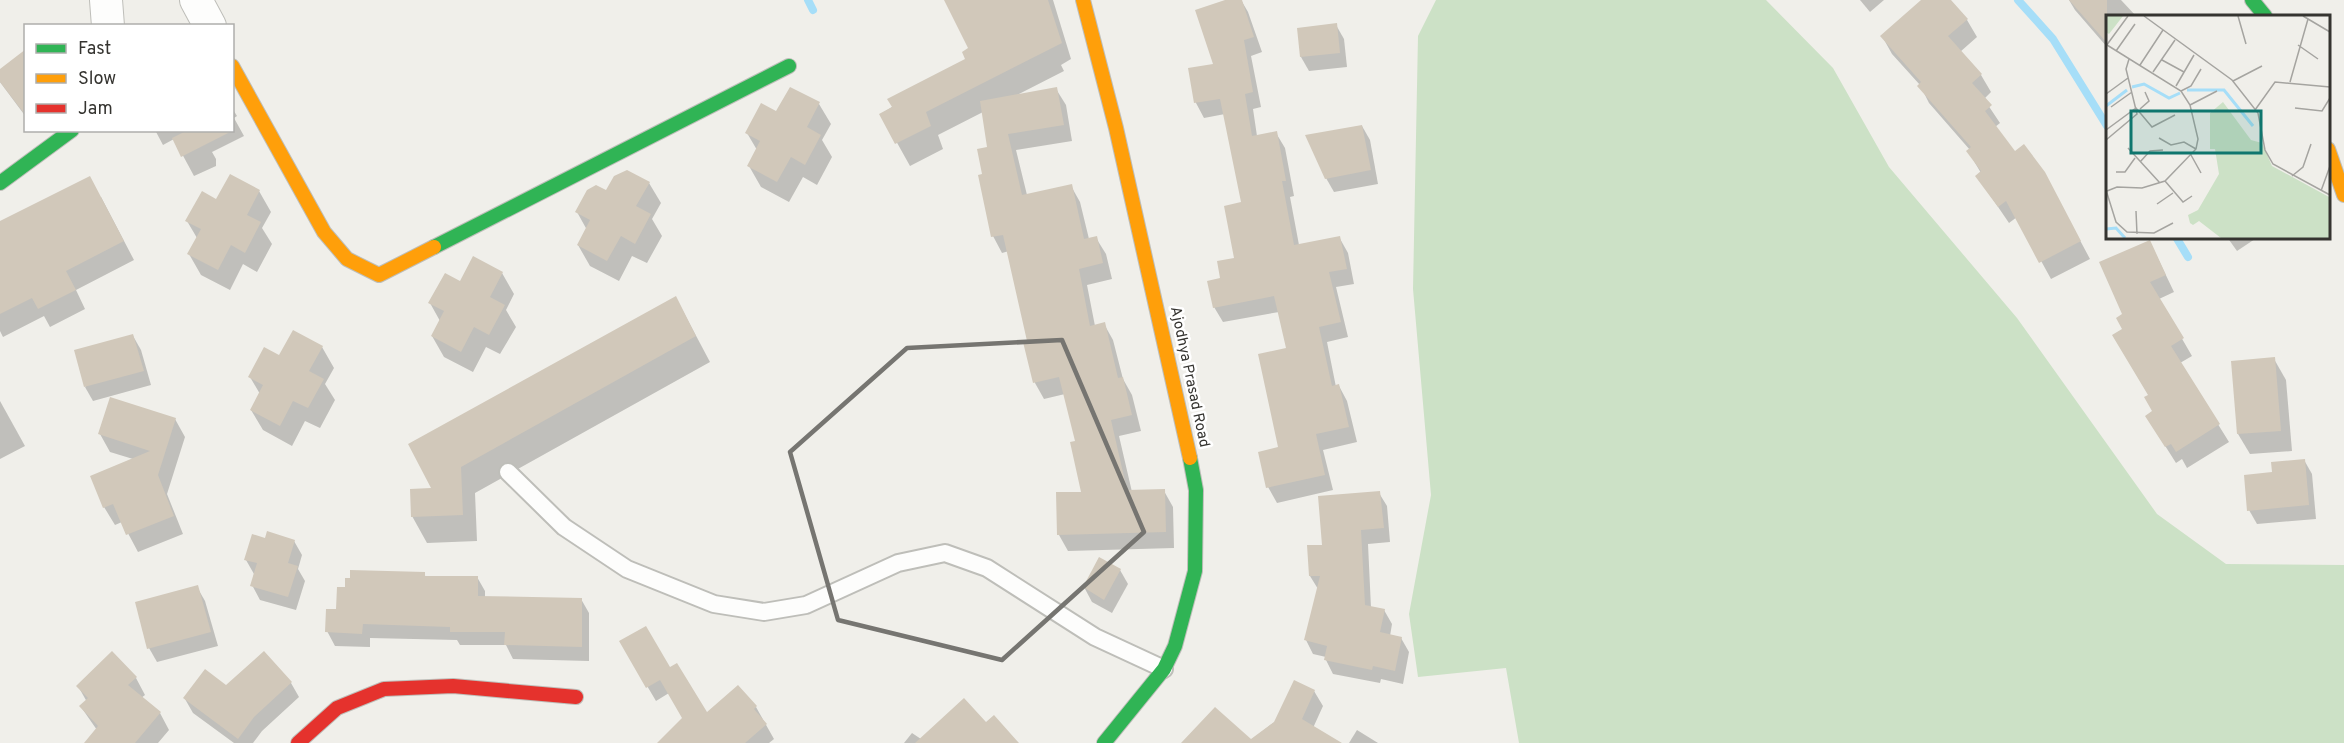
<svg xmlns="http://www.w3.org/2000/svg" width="2344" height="743" font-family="Overpass,sans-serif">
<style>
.green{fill:#cce1c6}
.shadow{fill:#0003}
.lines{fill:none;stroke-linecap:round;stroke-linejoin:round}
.stream{stroke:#a6def8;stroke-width:8}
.building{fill:#d1c8ba}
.lane-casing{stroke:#bebeb9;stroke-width:20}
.street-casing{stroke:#bebeb9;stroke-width:34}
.fast-casing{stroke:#bebeb9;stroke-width:16}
.slow-casing{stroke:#bebeb9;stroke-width:16}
.jam-casing{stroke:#bebeb9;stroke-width:16}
.lane{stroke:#fdfdfc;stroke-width:16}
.street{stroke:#fdfdfc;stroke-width:32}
.fast{stroke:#30b455;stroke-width:14}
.slow{stroke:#ff9f0a;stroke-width:14}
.jam{stroke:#e5322d;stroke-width:14}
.marked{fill:none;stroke:#767571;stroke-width:4.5;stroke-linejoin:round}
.labels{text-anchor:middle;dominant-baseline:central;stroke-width:5;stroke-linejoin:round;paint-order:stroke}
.street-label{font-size:15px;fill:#353430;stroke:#fff}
.inset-river{fill:none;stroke:#a6def8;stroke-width:3}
.inset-road{fill:none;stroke:#a5a4a0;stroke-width:1.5}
.view{fill:#0f766e;fill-opacity:0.15;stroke:#0f766e;stroke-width:3}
.inset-edge{fill:none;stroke:#353430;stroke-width:3}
</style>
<rect width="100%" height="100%" fill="#f0efea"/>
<path class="green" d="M1436,0H1766L1833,68L1889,167L2017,318L2157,514L2226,564L2344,565V743H1519L1506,668L1418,677L1409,614L1431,495L1413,289L1418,36Z"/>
<g class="shadow">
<path d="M946,0H1053L1071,59L1061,65L1064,71L1017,95L1056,89L1066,105L1072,141L1016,150L1027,195L1071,186L1080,202L1089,239L1096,238L1106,254L1112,279L1087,285L1095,326L1104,324L1113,340L1123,379L1132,395L1141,431L1119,436L1132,492L1164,491L1173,507L1174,548L1068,551L1059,535L1083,493L1077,442L1065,394L1044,399L1035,383L1029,342L1009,251L1002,253L993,236L984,175L989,148L983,112L938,135L943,149L910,166L881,114L967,59L970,49Z"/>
<path d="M1230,0H1241L1248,12L1262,52L1251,56L1261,107L1253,109L1257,136L1276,133L1285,148L1294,196L1290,197L1299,245L1339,237L1348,253L1354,284L1336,287L1348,337L1327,342L1336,387L1339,386L1347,401L1357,442L1323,450L1333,490L1277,503L1268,487L1280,448L1287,349L1279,312L1223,322L1214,307L1222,280L1236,259L1243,204L1225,114L1204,118L1196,103L1189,70L1215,65Z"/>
<path d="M1860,0H1884L1870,12Z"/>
<path d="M1923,0H1949L1967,20L1977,37L1960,52L1981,75L1991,92L1984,99L2000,123L1995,127L2015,153L2059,201L2090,259L2051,279L2017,217L2009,223L1977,176L1981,173L1968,151L1970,150L1929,103L1920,85L1892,54L1882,36Z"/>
<path d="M2069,0H2121L2136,16H2107V47L2075,10Z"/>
<path d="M1336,25L1344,39L1347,67L1309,71L1301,57L1299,30Z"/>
<path d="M26,59V117L0,82V70Z"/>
<path d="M819,104L831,124L822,140L832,157L817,185L803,177L789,202L761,187L749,166L757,150L747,133L777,113Z"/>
<path d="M232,108L237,116L234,118L244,136L212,152L216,159V166L194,176L174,139L163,145L155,130H232Z"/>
<path d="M1362,126L1370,140L1378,184L1334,192L1326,178Z"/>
<path d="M649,183L661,203L652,219L662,236L647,263L632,256L619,281L590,266L578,245L587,230L577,212L607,192Z"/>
<path d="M259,191L271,212L262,228L272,244L257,272L243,264L230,290L201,275L189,254L197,238L187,221L217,201Z"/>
<path d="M101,197L134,260L76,290L85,309L50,327L44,316L3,337L0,331V223Z"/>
<path d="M2227,237H2258L2237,251Z"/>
<path d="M2150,242L2174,292L2159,299L2192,356L2180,363L2229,442L2187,468L2182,459L2176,463L2157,433L2150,396L2124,330L2123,315Z"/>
<path d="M502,273L514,294L506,310L516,327L500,354L486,347L473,372L444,357L432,336L440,321L430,303L460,283Z"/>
<path d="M676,298L710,362L475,493L477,541L427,543L412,516L433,490L410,445Z"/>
<path d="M133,336L141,350L151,385L93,401L85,387Z"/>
<path d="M322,347L334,368L325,384L335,400L320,428L305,421L292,446L263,430L251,410L260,394L250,377Z"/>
<path d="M2274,359L2286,380L2292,451L2250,454L2238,434Z"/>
<path d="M0,401L25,446L0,459Z"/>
<path d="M175,419L185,437L167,494L183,534L138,552L122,522L115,525L104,507L133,459L110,452L100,434Z"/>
<path d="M2304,460L2312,474L2316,519L2257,524L2249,510L2273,473Z"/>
<path d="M1379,493L1387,506L1390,542L1368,544L1371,608L1384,610L1392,624L1390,636L1401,638L1409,652L1403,684L1381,679L1380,683L1333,674L1326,660V657L1313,654L1306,640L1318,589L1310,576L1323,546Z"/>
<path d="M266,540L294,541L302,555L298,569L305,581L296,610L260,600L252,585L254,574L246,560Z"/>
<path d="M1120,570L1128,584L1112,613L1092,602L1084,587Z"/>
<path d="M424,574L426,577H477L485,591V597L581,599L589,613V661L513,659L506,645H460L457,640L370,638V647L335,646L327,631L337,611Z"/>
<path d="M197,587L205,601L218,646L157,662L149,648Z"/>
<path d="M621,642L669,669L706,715L756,707L774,739L769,743H659L683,718L669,693L656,701Z"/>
<path d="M264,653L291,683L299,697L262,731L253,743H234L193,713L185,699L226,687Z"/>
<path d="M136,678L145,695L141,698L160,713L169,730L158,743H86L97,730L81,707L87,702L78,686Z"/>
<path d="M1314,691L1323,706L1313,728L1339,743H1183L1250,741Z"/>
<path d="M1357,730L1378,743H1349Z"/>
<path d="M912,733L921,739L1016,743H904Z"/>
</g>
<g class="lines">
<g class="stream">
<path d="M808,0L813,10"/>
<path d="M2018,0L2053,39L2107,126"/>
<path d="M2176,237L2188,257"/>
</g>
</g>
<g class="building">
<path d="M944,0H1048L1062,43L926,112L931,126L895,144L879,114L892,107L887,99L965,59L962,52L968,48Z"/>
<path d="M1225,0H1242L1254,37L1244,40L1253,92L1245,94L1252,136L1277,131L1286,181H1282L1294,245L1340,236L1347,269L1329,272L1341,322L1319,327L1332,386L1339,384L1349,427L1316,434L1325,475L1266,488L1258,452L1278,447L1258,354L1286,348L1274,296L1213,308L1207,281L1220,278L1217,261L1234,258L1224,206L1241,202L1220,99L1194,103L1188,68L1213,64L1195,10Z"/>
<path d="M1921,0H1951L1968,19L1948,36L1982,74L1972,83L1992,105L1985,111L2015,151L2024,144L2045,172L2081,241L2039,263L2006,201L1998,207L1975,176L1981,171L1966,151L1971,147L1917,86L1921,82L1880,36Z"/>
<path d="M2069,0H2107V43Z"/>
<path d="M1337,23L1340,53L1300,57L1297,28Z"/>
<path d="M26,49V116L0,82V69Z"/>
<path d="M790,87L820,102L807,127L821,135L805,165L791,157L777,182L747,166L760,141L745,133L761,103L776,111Z"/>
<path d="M1057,87L1064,125L1008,134L1022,195L1072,184L1084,239L1097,236L1103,263L1079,269L1090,326L1105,322L1118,378L1123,377L1132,415L1111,420L1127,490L1165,489L1166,532L1057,535L1056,492H1081L1070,442L1075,441L1059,377L1033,383L1023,342L1027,341L1003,235L991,237L978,175L982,174L977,149L987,147L980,101Z"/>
<path d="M1362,125L1371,170L1325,179L1305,135Z"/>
<path d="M188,130H234L181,157L172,138Z"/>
<path d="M627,170L650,182L636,206L651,214L635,244L621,236L607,261L577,245L590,220L575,212L587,190L596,185L606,190L614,176Z"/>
<path d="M230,174L260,190L247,215L261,222L245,253L231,245L218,270L187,254L201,229L185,221L202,191L216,199Z"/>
<path d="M90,176L124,241L66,271L76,290L38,309L32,298L0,314V221Z"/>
<path d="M2150,240L2166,275L2150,282L2184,338L2171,346L2220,424L2176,452L2171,444L2165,447L2145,416L2152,411L2144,397L2148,395L2112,335L2122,329L2116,318L2122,314L2099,262Z"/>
<path d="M473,256L503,272L490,297L505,305L489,335L474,327L461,352L431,336L444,311L428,303L445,273L460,281Z"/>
<path d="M676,296L696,336L461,467L463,515L411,517L410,489L431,488L408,444Z"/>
<path d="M293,330L323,346L309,371L324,379L308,408L293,401L280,426L250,410L263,385L248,377L264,347L279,355Z"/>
<path d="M133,334L144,371L84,387L74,350Z"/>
<path d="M2275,357L2281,431L2237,434L2231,361Z"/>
<path d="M110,397L176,418L158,475L174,516L126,535L113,504L103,508L90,476L150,451L98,434Z"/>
<path d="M2305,459L2309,505L2247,511L2244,475L2272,472L2271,462Z"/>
<path d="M1380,491L1384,528L1361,530L1365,605L1385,609L1380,632L1402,637L1395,671L1373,666L1372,670L1324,660L1327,646L1304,640L1320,576H1309L1307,545H1322L1318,496Z"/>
<path d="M267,531L295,540L288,563L298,566L288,597L250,586L257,563L244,560L252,534L265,538Z"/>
<path d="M1099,557L1121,569L1104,600L1083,587Z"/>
<path d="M350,570L425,572V576H478V596L582,598V647L504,645L505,632H450V627L363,624L362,634L325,632L326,609H336L337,587H345V578H350Z"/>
<path d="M198,585L211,632L147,649L135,602Z"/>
<path d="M646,626L670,667L677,663L707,712L738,685L757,706L754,709L767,724L745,743H657L682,718L660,680L646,688L619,641Z"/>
<path d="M112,651L137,677L128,685L161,712L135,743H84L98,726L79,706L88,698L76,686Z"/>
<path d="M264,651L292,682L254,717L238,739L183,698L205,669L226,685Z"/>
<path d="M1294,680L1315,690L1302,719L1342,743H1181L1215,707L1251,739L1274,722Z"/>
<path d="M964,698L986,722L994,715L1019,743H915Z"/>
</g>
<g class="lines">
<defs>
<path id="lane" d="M508,472L564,527L627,569L714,604L764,612L806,605L898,563L945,553L987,568L1095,637L1164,669"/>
<g id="street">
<path d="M106,0L108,26"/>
<path d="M196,0L210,26"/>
</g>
<g id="fast">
<path d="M2252,0L2265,16"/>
<path d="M0,183L72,130"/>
<path d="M434,247L789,66"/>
<path d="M1104,743L1164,669L1175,646L1195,571L1196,490L1190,458"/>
</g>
<g id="slow">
<path d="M1083,0L1116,128L1190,458"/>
<path d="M232,66L324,232L347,259L379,275L434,247"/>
<path d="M2328,149L2344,195"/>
</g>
<path id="jam" d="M298,743L337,708L384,689L453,686L576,697"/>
</defs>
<use href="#lane" class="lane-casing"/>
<use href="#street" class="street-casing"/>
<use href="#fast" class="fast-casing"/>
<use href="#slow" class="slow-casing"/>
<use href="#jam" class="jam-casing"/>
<use href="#lane" class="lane"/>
<use href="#street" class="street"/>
<use href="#fast" class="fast"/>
<use href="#slow" class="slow"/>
<use href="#jam" class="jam"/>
</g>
<path class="marked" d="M1062,340L1144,532L1002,660L838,620L790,452L907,348Z"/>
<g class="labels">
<g class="street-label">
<text transform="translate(1189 377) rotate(78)">Ajodhya Prasad Road</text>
</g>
</g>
<g transform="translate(2106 15)">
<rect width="224" height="224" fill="#f0efea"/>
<path d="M0,1H17L3,19L0,17ZM117,87L145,125L156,128L166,151L223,182V223H115L93,206L87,210L84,208L82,200L92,195L113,159L109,134H104V98Z" fill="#cce1c6"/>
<path class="inset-river" d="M26,72L38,69L63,83L74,78M81,75H118L147,111M0,91L21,75M0,214L10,213L19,223"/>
<path class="inset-road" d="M38,1L126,65L152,98L159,135L167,149L224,180M132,1L140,29M197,1L224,17M1,30L75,76L84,90L92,124L90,134L59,166L36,173L11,172L1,176M192,30L212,44M0,31L22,1M10,36L29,9M56,45L78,57M34,50L57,15M47,57L69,25M127,66L156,51M184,67L202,4M70,71L88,40M75,76L85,71L95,54M0,79L22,63M84,90L111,76M5,92L26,77M189,93L216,96L224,83M34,94L43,86L39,77M149,95L169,67L224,72M0,115L30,93L46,112L69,100M53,123L65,130L78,127L90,134M0,125L31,99L20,54L23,44M22,133L54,168M85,140L95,158M34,147L44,136L57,135M10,157H19L29,143M186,161L197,152L205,129M59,166L77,187L86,181M0,175L10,207L21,217L48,218L67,208M215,176L224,151M51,189L67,178M30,196L31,219"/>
<path class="view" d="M25,96H155V138H25Z"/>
<rect width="224" height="224" class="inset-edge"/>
</g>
<rect x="24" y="24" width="210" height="108" fill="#ffffff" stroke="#aeaeac" stroke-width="1.5"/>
<rect x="36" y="44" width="30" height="9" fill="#30b455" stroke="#aeaeac" stroke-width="1.5"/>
<text x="78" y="54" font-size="18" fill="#353430">Fast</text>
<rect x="36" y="74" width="30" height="9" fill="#ff9f0a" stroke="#aeaeac" stroke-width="1.5"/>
<text x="78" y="84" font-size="18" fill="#353430">Slow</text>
<rect x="36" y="104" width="30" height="9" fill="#e5322d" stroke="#aeaeac" stroke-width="1.5"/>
<text x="78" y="114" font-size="18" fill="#353430">Jam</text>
</svg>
